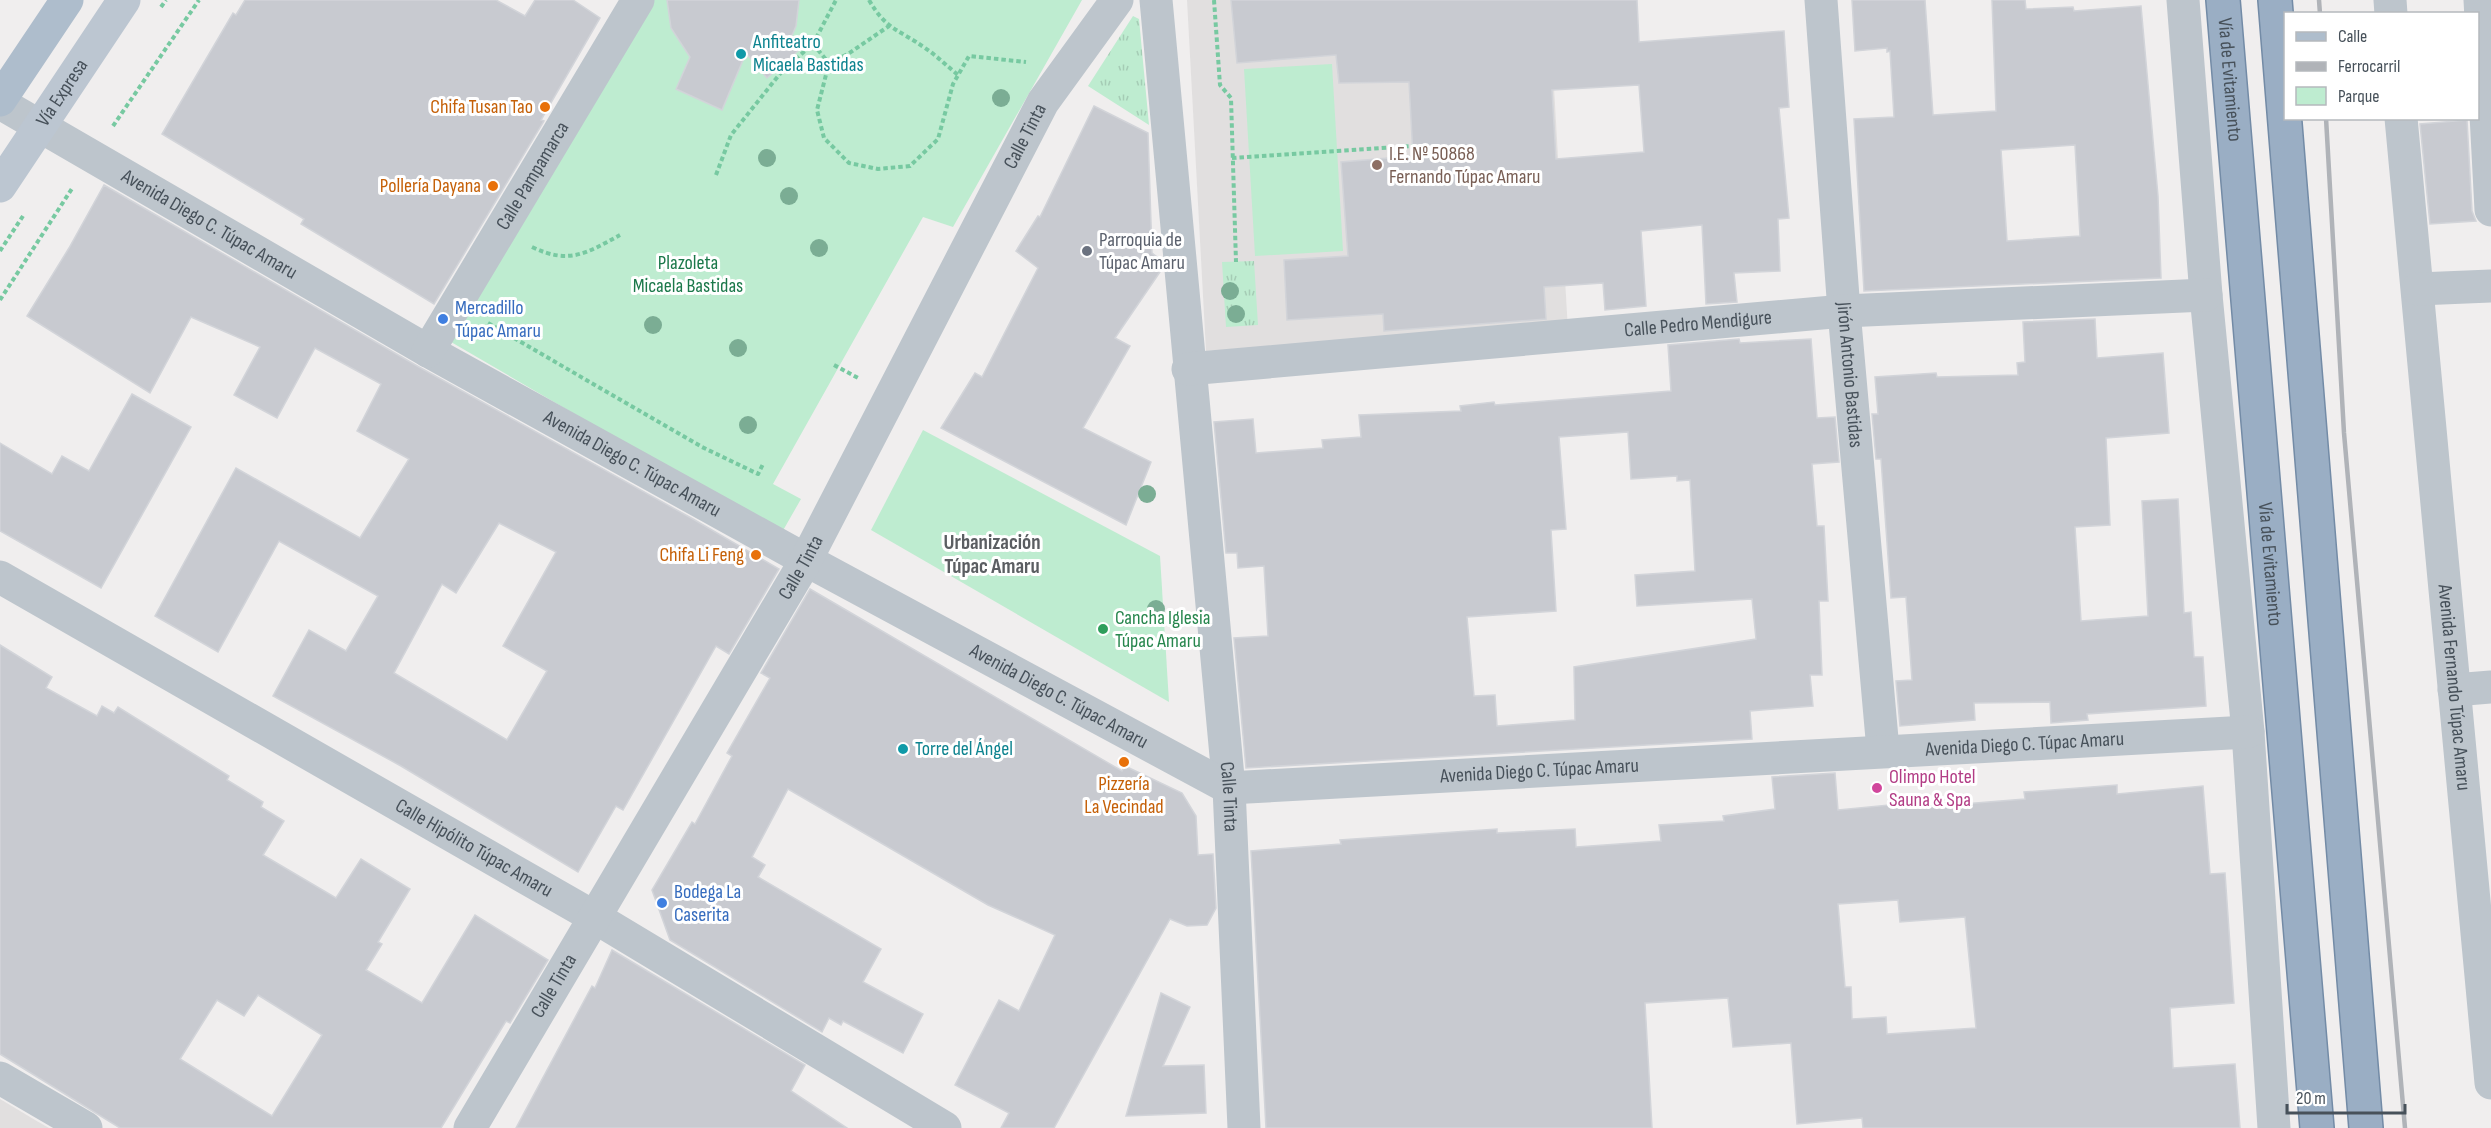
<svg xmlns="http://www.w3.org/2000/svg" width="2491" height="1128" font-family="'Sofia Sans Condensed',sans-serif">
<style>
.education{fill:#e1dfdf}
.grass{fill:url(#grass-tufts)}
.park{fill:#beecd0}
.building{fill:#c8cad0;stroke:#d2d4d9;stroke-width:1.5;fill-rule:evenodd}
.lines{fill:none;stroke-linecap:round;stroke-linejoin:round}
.trunk-casing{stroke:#738ba6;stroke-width:36}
.path{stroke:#77c9a1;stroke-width:4;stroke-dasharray:4.5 3;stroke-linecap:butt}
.minor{stroke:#bdc5cc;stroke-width:33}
.secondary{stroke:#bcc6d1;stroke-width:33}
.primary{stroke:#aebdcc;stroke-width:33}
.trunk{stroke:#9aaec4;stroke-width:33}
.rail{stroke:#b0b3b8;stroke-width:4.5}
.tree{fill:#7bad94}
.culture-dot{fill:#0f9aa8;stroke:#fff;stroke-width:2}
.food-dot{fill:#e8710a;stroke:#fff;stroke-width:2}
.education-dot{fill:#8d6e63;stroke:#fff;stroke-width:2}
.worship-dot{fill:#6b7280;stroke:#fff;stroke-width:2}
.shop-dot{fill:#3f7fe0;stroke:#fff;stroke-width:2}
.leisure-dot{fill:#2e9e5b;stroke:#fff;stroke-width:2}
.hotel-dot{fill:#d1479c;stroke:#fff;stroke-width:2}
.labels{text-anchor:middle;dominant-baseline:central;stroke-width:6;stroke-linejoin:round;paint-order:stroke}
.culture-label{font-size:20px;fill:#0d838f;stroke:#fff;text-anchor:start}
.street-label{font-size:20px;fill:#47515a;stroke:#fff}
.food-label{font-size:20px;fill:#c56008;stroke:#fff;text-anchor:end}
.education-label{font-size:20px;fill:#785e54;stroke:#fff;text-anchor:start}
.worship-label{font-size:20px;fill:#5b616d;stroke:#fff;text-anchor:start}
.park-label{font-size:20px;fill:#1b784a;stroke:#fff}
.shop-label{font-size:20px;fill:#366cbe;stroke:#fff;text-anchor:start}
.leisure-label{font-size:20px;fill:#27864d;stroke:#fff;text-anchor:start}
.hotel-label{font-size:20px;fill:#b23c85;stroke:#fff;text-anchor:start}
.neighbourhood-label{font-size:21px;font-weight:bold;fill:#5b5e62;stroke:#fff}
</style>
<defs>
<pattern id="grass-tufts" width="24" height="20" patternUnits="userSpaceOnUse" patternTransform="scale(1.5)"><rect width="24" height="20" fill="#beecd0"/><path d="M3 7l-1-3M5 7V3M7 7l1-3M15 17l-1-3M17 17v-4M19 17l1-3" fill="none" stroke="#a5ccb5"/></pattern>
</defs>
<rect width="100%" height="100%" fill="#f0eeee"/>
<g class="education">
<path d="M1187,0H1549L1568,331L1206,351Z"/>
<path d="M0,1099L35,1120L49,1128H0Z"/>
</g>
<g class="grass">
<path d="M1133,16L1139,19L1149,125L1088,86Z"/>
<path d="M1254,261L1258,325L1226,327L1222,262Z"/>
</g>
<g class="park">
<path d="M651,0H1082L953,227L923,217L773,484L801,499L781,534L439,335Z"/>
<path d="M1332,64L1343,251L1255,256L1244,69Z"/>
<path d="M923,430L1160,556L1169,702L871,530Z"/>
</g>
<g class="building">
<path d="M245,0H496L525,16L535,0H573L600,18L541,120L544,121L434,304L301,224L304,219L162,134L233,13L236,15Z"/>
<path d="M667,0H799L796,26L790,40L799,50L767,78L746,53L722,110L676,89L690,57L671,28Z"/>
<path d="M1231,0H1637L1639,42L1784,31L1789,107L1779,108L1789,218L1778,219L1780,271L1734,273L1737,302L1706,304L1702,225L1641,231L1646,306L1605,310L1603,283L1544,287L1546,319L1384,331L1383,314L1287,320L1284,260L1348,256L1341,162L1413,156L1409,82L1339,83L1336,55L1237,63ZM1639,85L1644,152L1556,159L1552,90Z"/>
<path d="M1852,0H1925L1933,115L1996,111L1992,0H2025L2026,9L2073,7L2074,11L2141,6L2158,196L2161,278L1864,291L1854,119L1894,117L1890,51L1887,52V48L1855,51ZM2075,145L2080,236L2007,241L2001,150Z"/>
<path d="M1094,106L1148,133L1152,253L1161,260L1162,269L1115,338L1130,346L1083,428L1151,462L1126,525L941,428L975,373L982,377L1038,268L1016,251L1038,216L1040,217Z"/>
<path d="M2467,120L2472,211L2476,221L2430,224L2420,124Z"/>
<path d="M104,185L419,367L693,519L779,569L729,654L716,646L623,810L616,806L578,872L401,766L273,696L309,630L346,651L378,596L279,541L218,652L155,616L236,468L360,538L409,459L357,431L381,384L315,348L277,418L234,395L260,347L191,317L150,393L27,316L69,248ZM499,523L556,552L503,646L547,671L507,740L394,673L442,584L456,593Z"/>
<path d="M2095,319L2097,358L2163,353L2169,433L2106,438L2110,525L2075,527L2081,621L2148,616L2142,501L2178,499L2184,613L2191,612L2194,657H2203L2206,706L2087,714L2088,720L2051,723L2050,702L1974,703L1975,720L1900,726L1896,681L1912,680L1906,597L1891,598L1881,459H1876L1872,414H1878L1875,377L1936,373L1937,377L2018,375L2017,363L2025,362L2023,322Z"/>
<path d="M1739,339L1740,343L1811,339L1817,418L1835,417L1839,462L1812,464L1817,526H1824L1828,601H1819L1822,675H1810L1813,706L1750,711L1752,739L1246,768L1234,638L1268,636L1264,566L1238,568L1237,553H1226L1214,422L1253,419L1256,453L1323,448L1322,440L1361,437L1359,415L1461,411L1460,406L1494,402L1495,405L1671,391L1668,345ZM1628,432L1631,479L1677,476V481L1690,480L1695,571L1635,575L1637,606L1752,599L1756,639L1574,667L1575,720L1497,726L1495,695L1474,696L1467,617L1556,611L1551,530L1566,529L1559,437Z"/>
<path d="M132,394L191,427L101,588L0,531V443L52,474L62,456L89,471Z"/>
<path d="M810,589L1122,771L1125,766L1182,793L1196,816L1198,855L1213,854L1216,908L1207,925L1187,926L1170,919L1054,1128H1001L1009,1113L955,1085L999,1000L1019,1011L1055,935L988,905L788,789L752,857L765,865L758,877L881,949L863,982L923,1014L903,1053L843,1021L841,1025L829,1018L822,1032L670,940L652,890L692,822L695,824L732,756L727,753L770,678L761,673Z"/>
<path d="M0,645L52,677L46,688L97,716L102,706L114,713L118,707L229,776L227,780L263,802L261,807L284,821L263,855L336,898L361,859L410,889L378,942L382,944L366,970L422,1003L475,915L548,960L510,1023L506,1021L441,1128H120L0,1054ZM258,995L322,1035L272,1116L180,1059L217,1000L244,1016Z"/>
<path d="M1835,773L1838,810L1951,799V805L2025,799L2024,792L2117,785V794L2203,786L2210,874L2225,873L2234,1003L2170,1008L2173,1068L2235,1064L2240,1128H1863L1862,1118L1797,1124L1791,1043L1733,1047L1728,998L1645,1003L1652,1128H1266L1251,851L1341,844L1340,840L1497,829V833L1575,829L1576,847L1661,841L1659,825L1724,821L1723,816L1775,809L1772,777ZM1898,900L1900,922L1965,917L1976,1028L1887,1034L1886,1017L1852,1019L1851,987H1845L1838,904Z"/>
<path d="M612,950L805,1065L791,1091L847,1128H516L592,986L595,988Z"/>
<path d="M1161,993L1190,1007L1163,1066L1204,1065L1206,1113L1126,1116Z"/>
</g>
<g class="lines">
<defs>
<g id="trunk">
<path id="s10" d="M2223,0L2317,1128"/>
<path d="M2275,0L2366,1128"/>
</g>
</defs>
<use href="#trunk" class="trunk-casing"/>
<g class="path">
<path d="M869,0C886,30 900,30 925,48C937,56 947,66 958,75"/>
<path d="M1214,0L1220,85L1231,98L1236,262"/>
<path d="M161,7L166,0"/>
<path d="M813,44L829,63L817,110L824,138L849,163L878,169L910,166L938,139L953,84L969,56L1026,62"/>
<path d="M829,63L848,54L889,26"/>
<path d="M113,126L199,0"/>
<path d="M1232,158L1413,146"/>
<path d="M716,175L731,135L783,70L813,44L836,0"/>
<path d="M532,247C569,265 587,253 620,235"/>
<path d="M0,251L23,216"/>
<path d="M0,300L73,187"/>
<path d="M488,323L702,447L758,474L763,464"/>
<path d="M834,365L860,379"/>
</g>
<g class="minor">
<path id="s1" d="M1156,0L1229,788L1244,1128"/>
<path id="s2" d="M1821,0L1844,311L1883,750"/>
<path d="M2183,0L2206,295L2248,732L2274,1128"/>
<path d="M2390,0L2391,14"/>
<path d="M2480,0L2491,210"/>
<path id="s3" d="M0,103L428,351L806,560L1229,788L2248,732"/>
<path id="s4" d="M2401,118L2491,1083"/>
<path d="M2418,289L2491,286"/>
<path id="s5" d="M428,351L638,0"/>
<path id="s6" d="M1188,369L1844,311L2206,295"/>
<path id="s7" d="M0,577L596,918L945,1128"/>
<path d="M2454,690L2491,687"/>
<path d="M0,1078L86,1128"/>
<path id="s8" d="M470,1128L806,560L1043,102L1117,0"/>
</g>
<path class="secondary" id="s9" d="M0,186L124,0"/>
<path class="primary" d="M0,100L67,0"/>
<use href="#trunk" class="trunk"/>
<g class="rail">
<path d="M2319,0L2320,14"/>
<path d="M2326,118L2344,433L2405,1128"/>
</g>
</g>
<g class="tree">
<circle cx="1001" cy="98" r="9"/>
<circle cx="767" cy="158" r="9"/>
<circle cx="789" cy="196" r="9"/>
<circle cx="819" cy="248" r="9"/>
<circle cx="1230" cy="291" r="9"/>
<circle cx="1236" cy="314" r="9"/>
<circle cx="653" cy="325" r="9"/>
<circle cx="738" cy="348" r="9"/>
<circle cx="748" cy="425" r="9"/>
<circle cx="1147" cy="494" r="9"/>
<circle cx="1156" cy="609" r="9"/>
</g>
<g class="culture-dot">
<circle cx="741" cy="54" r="6"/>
<circle cx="903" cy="749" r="6"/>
</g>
<g class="food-dot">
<circle cx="545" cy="107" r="6"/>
<circle cx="493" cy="186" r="6"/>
<circle cx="756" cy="555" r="6"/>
<circle cx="1124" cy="762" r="6"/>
</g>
<circle class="education-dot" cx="1377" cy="165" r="6"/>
<circle class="worship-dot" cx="1087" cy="251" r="6"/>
<g class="shop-dot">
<circle cx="443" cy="319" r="6"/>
<circle cx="662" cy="903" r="6"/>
</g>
<circle class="leisure-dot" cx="1103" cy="629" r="6"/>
<circle class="hotel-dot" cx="1877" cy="788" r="6"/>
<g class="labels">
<g class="culture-label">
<text x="753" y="42">Anfiteatro<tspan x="753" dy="23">Micaela Bastidas</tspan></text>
<text x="915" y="749">Torre del Ángel</text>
</g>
<g class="street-label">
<text stroke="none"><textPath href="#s10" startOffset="80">Vía de Evitamiento</textPath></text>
<text stroke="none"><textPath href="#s9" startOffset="112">Vía Expresa</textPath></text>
<text stroke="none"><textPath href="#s8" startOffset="1137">Calle Tinta</textPath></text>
<text stroke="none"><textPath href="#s5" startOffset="204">Calle Pampamarca</textPath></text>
<text stroke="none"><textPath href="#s3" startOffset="242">Avenida Diego C. Túpac Amaru</textPath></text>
<text stroke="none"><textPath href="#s6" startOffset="512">Calle Pedro Mendigure</textPath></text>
<text stroke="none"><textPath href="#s2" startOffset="376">Jirón Antonio Bastidas</textPath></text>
<text stroke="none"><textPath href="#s3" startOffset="728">Avenida Diego C. Túpac Amaru</textPath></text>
<text stroke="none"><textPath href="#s10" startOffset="566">Vía de Evitamiento</textPath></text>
<text stroke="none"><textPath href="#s8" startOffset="651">Calle Tinta</textPath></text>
<text stroke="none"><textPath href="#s4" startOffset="572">Avenida Fernando Túpac Amaru</textPath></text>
<text stroke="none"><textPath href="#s3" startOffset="1214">Avenida Diego C. Túpac Amaru</textPath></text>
<text stroke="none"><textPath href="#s3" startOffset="2204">Avenida Diego C. Túpac Amaru</textPath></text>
<text stroke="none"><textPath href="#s3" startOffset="1718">Avenida Diego C. Túpac Amaru</textPath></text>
<text stroke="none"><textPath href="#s1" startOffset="800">Calle Tinta</textPath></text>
<text stroke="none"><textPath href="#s7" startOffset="546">Calle Hipólito Túpac Amaru</textPath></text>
<text stroke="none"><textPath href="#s8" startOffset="165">Calle Tinta</textPath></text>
</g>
<g class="food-label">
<text x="533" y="107">Chifa Tusan Tao</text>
<text x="481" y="186">Pollería Dayana</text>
<text x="744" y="555">Chifa Li Feng</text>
<text x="1124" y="784" text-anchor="middle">Pizzería<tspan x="1124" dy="23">La Vecindad</tspan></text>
</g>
<g class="education-label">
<text x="1389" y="154">I.E. Nº 50868<tspan x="1389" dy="23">Fernando Túpac Amaru</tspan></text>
</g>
<g class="worship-label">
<text x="1099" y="240">Parroquia de<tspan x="1099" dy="23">Túpac Amaru</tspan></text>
</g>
<g class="park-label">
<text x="688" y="263">Plazoleta<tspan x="688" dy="23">Micaela Bastidas</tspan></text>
</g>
<g class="shop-label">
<text x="455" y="308">Mercadillo<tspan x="455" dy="23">Túpac Amaru</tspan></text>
<text x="674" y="892">Bodega La<tspan x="674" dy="23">Caserita</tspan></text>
</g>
<g class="leisure-label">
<text x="1115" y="618">Cancha Iglesia<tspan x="1115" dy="23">Túpac Amaru</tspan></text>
</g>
<g class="hotel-label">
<text x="1889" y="777">Olimpo Hotel<tspan x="1889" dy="23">Sauna &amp; Spa</tspan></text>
</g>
<g class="neighbourhood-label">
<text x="992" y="542">Urbanización<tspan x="992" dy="24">Túpac Amaru</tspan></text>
</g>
</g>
<rect x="2284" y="12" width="195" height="108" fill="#ffffff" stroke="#b5b9bd" stroke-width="1.5"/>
<rect x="2296" y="32" width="30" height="9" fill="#aebdcc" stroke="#b5b9bd" stroke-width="1.5"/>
<text x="2338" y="42" font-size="18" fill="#47515a">Calle</text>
<rect x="2296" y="62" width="30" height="9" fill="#b0b3b8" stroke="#b5b9bd" stroke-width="1.5"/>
<text x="2338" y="72" font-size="18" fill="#47515a">Ferrocarril</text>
<rect x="2296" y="87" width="30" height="18" fill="#beecd0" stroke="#b5b9bd" stroke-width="1.5"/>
<text x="2338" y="102" font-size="18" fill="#47515a">Parque</text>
<path d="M2287 1104v9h118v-9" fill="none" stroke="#47515a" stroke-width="3"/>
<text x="2296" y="1104" font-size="18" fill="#47515a" stroke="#ffffff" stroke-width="4.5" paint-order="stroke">20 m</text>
</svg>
